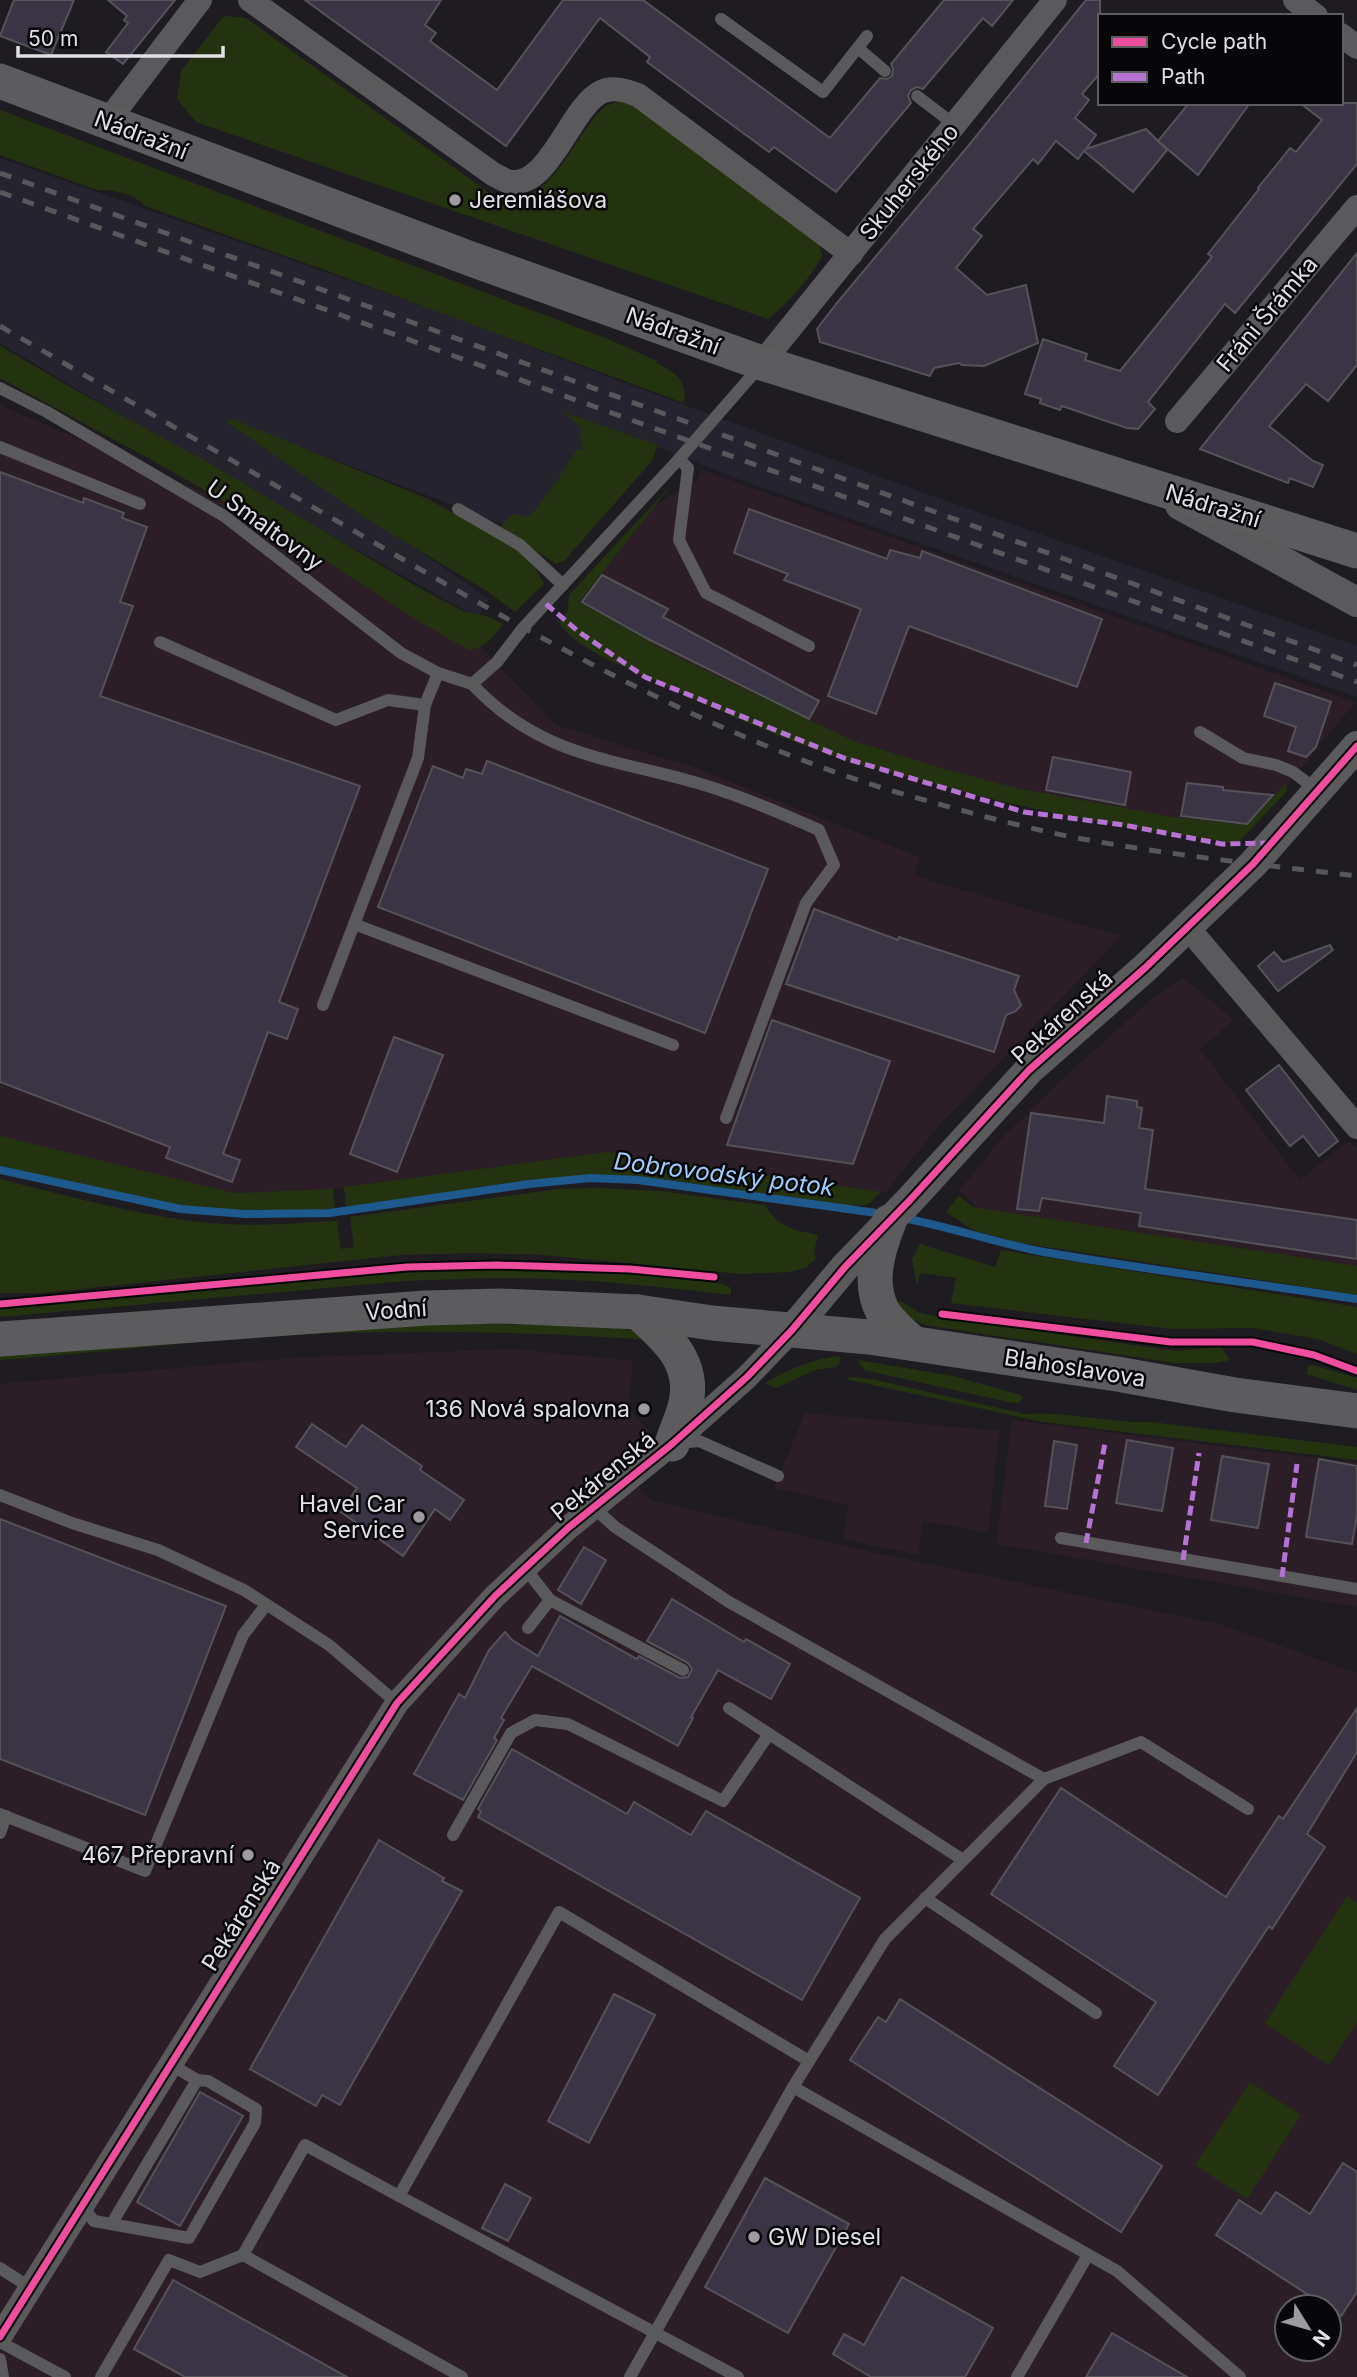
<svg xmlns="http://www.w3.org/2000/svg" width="1357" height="2377" font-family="Inter,sans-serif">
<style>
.built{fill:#25232e}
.industrial{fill:#2c1e27;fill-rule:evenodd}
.green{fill:#24330f}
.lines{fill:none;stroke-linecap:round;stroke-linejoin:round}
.stream{stroke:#1d598d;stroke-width:8}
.building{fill:#3a3444;stroke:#545357;stroke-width:2}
.service{stroke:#5a595b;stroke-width:12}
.minor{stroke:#5a595b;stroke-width:24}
.tertiary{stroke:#5a595b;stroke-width:30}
.secondary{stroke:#5c5c5e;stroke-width:35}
.rail{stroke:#585759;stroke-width:5;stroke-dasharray:12 12;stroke-linecap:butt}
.quiet{stroke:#b673d3;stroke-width:5;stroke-dasharray:10 5;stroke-linecap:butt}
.cycleway-casing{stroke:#070609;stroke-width:11}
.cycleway{stroke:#ef4d9e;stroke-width:7}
.poi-dot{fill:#9d9ba0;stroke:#070609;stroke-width:2.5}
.labels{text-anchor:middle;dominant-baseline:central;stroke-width:5;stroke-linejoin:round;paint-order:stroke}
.street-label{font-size:23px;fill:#e1e0e5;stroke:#070609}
.poi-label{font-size:23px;fill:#e1e0e5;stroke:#070609;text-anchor:end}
.water-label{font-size:24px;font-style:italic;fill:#9dcefe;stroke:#070609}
</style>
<rect width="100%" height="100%" fill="#1e1c21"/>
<path class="built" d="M0,158L451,316L622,382L938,498L1357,646V697L735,478L622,432L555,544L229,420L489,599L477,617L194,459L0,343Z"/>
<g class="industrial">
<path d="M0,405L299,534L470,636L556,725L693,767L919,857L915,876L1121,936L936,1129L885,1193L607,1152L317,1191L235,1193L163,1178L0,1137Z"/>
<path d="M702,470L1355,702L1253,828L1148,815L1023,793L844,743L570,604L649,509L696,481Z"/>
<path d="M1184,978L1234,1020L1200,1049L1300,1180L1349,1141L1357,1150V1267L985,1214L959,1191L1001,1139L1069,1073L1152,999Z"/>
<path d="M512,1349L633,1361L628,1408L650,1432L616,1463L651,1500L862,1550L1223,1625L1357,1673V2377H0V1384L289,1358ZM1287,2307H1329V2349H1287Z"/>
<path d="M805,1413L999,1431L988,1533L923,1521L918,1555L843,1539L849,1505L774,1488Z"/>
<path d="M1012,1420L1357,1463V1607L996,1544Z"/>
</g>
<g class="green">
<path d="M226,16L246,18L491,194C496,195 502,198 507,199C543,204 570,151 588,126C594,118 601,107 611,104C620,100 628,102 637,104L812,236L820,246L822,256C810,279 788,303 768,319L196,122L177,99L181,71L223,17Z"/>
<path d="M0,110L608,339L657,361L656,363C675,372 688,381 684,403L322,269L145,206C133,193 115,190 97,190L0,155Z"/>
<path d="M0,346L84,395L209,463L419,588L465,612L487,616L503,624C494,637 486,647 469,650L420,622L306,548L150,459L0,378Z"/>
<path d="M563,412L658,445L651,462L564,561L556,564L500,526L513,514L527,517C538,512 567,465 576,451L583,449L580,438L582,428Z"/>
<path d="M230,418L428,499L516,548L532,563L544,584L515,612L487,591L370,521L228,423Z"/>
<path d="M672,484L579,602L672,654L853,741L941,768L1011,787L1172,817L1247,825L1286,783L1287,791L1235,846L1224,841C1117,828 1015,807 912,778C883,770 853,763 825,753C766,732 709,707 653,680C625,667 576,649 559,623L568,610L569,595Z"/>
<path d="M0,1136L235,1193L333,1189L335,1209L245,1211L181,1206L0,1167Z"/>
<path d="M607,1152L881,1192L867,1205H843L669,1180L591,1175L505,1185L346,1208L344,1187Z"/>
<path d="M0,1179C67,1196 140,1216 209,1223C251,1227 295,1223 337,1221L341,1249L354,1247L350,1217L558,1189L599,1188L659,1191L764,1205L777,1221L795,1230L818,1235L814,1252L816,1259L805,1268L789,1272L741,1274L544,1255L472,1253L402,1255L42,1293H0Z"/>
<path d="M959,1196L972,1207L1357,1266V1295L1015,1242L973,1230L946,1212Z"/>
<path d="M920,1244L995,1267L1001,1250L1357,1307V1354L1318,1339L1252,1328L1172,1329L951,1303L956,1278L920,1273L917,1286L912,1260Z"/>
<path d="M515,1269C548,1270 715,1274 731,1288V1295C671,1288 610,1281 549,1279C501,1277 453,1279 405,1281L0,1317V1309L16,1306L410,1270Z"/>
<path d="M900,1301L920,1313L940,1317L1174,1351L1221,1347L1230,1360L1215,1363H1176L931,1326C915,1323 906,1315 894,1304Z"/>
<path d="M417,1323L603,1326L630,1330L653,1342L639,1339C508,1331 374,1328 243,1338C162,1345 81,1354 0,1360V1349Z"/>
<path d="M840,1356V1363L836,1367L815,1370L776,1388L765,1383C790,1369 812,1359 840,1356Z"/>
<path d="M858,1360L953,1376L1021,1395L1023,1398L1019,1403H1013L864,1370Z"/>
<path d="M1312,1365L1357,1378V1390L1307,1374L1308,1367Z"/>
<path d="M854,1377L876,1380L1024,1414C1066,1411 1108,1423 1151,1422L1357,1447V1460L1043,1422L845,1379Z"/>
<path d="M1347,1896L1357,1903V2022L1329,2065L1265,2023Z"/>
<path d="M1250,2082L1301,2115L1247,2199L1195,2165Z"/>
</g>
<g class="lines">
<g class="stream">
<path d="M0,1170L180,1209L245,1214L330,1213L529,1184L590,1178L638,1180L884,1214"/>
<path d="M903,1218C951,1227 996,1243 1044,1252C1148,1270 1253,1283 1357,1299"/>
</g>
</g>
<g class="building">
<path d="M14,0H74L51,55L0,36Z"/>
<path d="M108,0H175L123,64L106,52L128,23L124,20L127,16Z"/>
<path d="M305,0H441L425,25L436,33L430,41L497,90L563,0H643L830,138L880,78L887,79L892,76L893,69L891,64L944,0H1013L992,26L983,18L923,89L917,87L911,90L908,96L911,103L836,192L774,147L769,152L739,130L647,62L650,57L600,18L506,146Z"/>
<path d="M1086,0H1100V73L1082,94L1089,100L1075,118L1096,135L1086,149L1146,129L1167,150L1133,192L1084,151L1078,159L1056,141L1038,164L1033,159L973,229L982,236L956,268L987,295L1026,285L1038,343L984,366L962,365L959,363L934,368L930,376L820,342L817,329L836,304L969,145Z"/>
<path d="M1189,103H1250L1198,175L1158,141Z"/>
<path d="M1300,103H1357V164L1235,313L1225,304L1148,402L1155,409L1138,429L1127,428L1062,406L1060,410L1040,403L1041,399L1025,394L1043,339L1087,354L1085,360L1120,371L1212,257L1208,254L1259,189L1258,188L1290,148L1296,152L1322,120Z"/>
<path d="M1357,253V365L1328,401L1306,384L1269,426L1313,461L1323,465L1313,487L1290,478L1288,483L1200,449Z"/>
<path d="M0,472L83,503L84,498L124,513L122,518L147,527L120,602L133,606L100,696L360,786L279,1002L298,1009L287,1039L268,1032L223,1154L240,1160L232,1182L166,1158L170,1147L0,1082Z"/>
<path d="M749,509L887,559L890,550L920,558L922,551L1102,619L1077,687L909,626L876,714L828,696L861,609L784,580L788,574L734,553Z"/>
<path d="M602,575L668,609L663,617L819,701L809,719L650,640L582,602Z"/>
<path d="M1275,683L1331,702L1316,747L1306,757L1288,751L1296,727L1264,716Z"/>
<path d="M1053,757L1131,772L1125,805L1046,790Z"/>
<path d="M487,761L768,869L705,1033L378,907L433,766L463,778L466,769L482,774Z"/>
<path d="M1187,783L1223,787V790L1273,795L1247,824L1181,816Z"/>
<path d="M814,909L898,940L899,937L1019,976L1014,990L1021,1005L1016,1011L1006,1015L994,1052L786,984Z"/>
<path d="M1330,945L1333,950L1278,991L1258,966L1274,952L1283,962Z"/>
<path d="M772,1020L890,1061L853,1164L727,1145Z"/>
<path d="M394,1037L443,1055L397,1172L350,1154Z"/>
<path d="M1279,1065L1338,1141L1319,1156L1303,1136L1290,1146L1246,1090Z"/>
<path d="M1107,1096L1137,1101V1107L1142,1108L1139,1128L1153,1130L1145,1189L1357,1220V1259L1139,1226L1141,1213L1042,1198L1039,1211L1017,1209L1031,1113L1104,1123Z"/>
<path d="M312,1424L346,1447L362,1425L422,1466L420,1470L464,1500L450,1520L435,1509L403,1556L341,1512L357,1488L296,1447Z"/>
<path d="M1127,1440L1173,1448L1162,1511L1116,1503Z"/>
<path d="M1054,1441L1077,1445L1067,1509L1045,1506Z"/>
<path d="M1222,1456L1269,1464L1258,1528L1211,1520Z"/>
<path d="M1319,1459L1357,1466V1515L1352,1544L1306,1537Z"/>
<path d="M0,1519L226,1606L145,1815L0,1759Z"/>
<path d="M584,1547L606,1560L581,1604L558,1590Z"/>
<path d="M672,1599L744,1642L746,1639L790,1664L771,1699L718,1670L691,1717L693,1718L678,1746L532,1666L501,1718L504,1720L494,1738L497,1740L463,1800L414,1774L459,1694L465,1698L489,1650L505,1632L512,1640L538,1656L560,1616L637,1659L639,1656L680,1678L688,1677L692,1669L688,1663L647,1641Z"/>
<path d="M1357,1708V1752L1307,1834L1325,1847L1272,1929L1269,1926L1158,2095L1114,2066L1156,2002L991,1894L1061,1788L1226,1897L1279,1816L1283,1819Z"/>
<path d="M512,1749L627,1814L634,1802L691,1835L706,1811L860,1898L802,2000L478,1817L481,1811L478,1809Z"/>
<path d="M379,1840L444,1878L442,1881L462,1891L340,2105L322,2095L316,2106L250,2069Z"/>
<path d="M614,1994L655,2015L589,2143L548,2121Z"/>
<path d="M900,1999L1162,2166L1121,2232L850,2060L878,2017L886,2022Z"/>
<path d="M200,2092L243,2116L180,2226L137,2202Z"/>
<path d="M1343,2163L1357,2172V2292L1341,2316L1216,2235L1239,2200L1261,2214L1276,2192L1310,2214Z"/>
<path d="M765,2178L849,2224L788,2333L705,2287Z"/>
<path d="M505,2184L531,2198L508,2241L482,2228Z"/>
<path d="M902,2277L993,2328L965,2377H871L833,2354L844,2334L864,2345Z"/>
<path d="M173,2280L347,2377H185L134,2349Z"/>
<path d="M1112,2333L1187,2377H1086Z"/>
</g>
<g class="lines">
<g class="service">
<path d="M721,19L823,92L867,36"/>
<path d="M858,48L885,71"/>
<path d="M917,96L955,125"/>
<path d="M0,388L47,412L224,516L401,653L438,673L472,684L497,662L523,628L679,459L761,365"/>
<path d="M0,447L140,504"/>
<path d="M679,459L688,468L679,540L706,593L809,646"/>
<path d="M458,509L520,545L563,585"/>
<path d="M160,642L336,720L388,700L425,705"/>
<path d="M472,684C541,758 614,758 704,785C744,797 781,813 819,830L834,865L806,903L726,1118"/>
<path d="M1200,732L1243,758L1276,765L1293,772L1317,790"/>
<path d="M354,924L673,1045"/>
<path d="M323,1005L418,758L425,705L438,673"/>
<path d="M679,1443L699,1441L778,1476"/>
<path d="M0,1495L72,1523L158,1550L244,1590L329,1645L397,1703"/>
<path d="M593,1507L615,1527L729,1602L1044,1779L885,1939L793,2087"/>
<path d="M1061,1538L1357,1589"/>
<path d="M525,1568L550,1600L683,1670"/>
<path d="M528,1628L550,1600"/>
<path d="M729,1708L963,1860"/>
<path d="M1044,1779L1141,1742L1248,1809"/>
<path d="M0,1814L145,1871L243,1635L266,1605"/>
<path d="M0,1833L6,1816"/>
<path d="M453,1835L511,1733L535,1720L568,1724L723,1801L769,1734"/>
<path d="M925,1898L1096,2013"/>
<path d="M399,2196L305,2145L243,2255L462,2377"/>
<path d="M82,2206L94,2221L189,2238L255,2123L256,2109L208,2081L197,2080L170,2064"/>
<path d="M112,2223L197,2080"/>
<path d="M0,2268L31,2288"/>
<path d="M0,2342L65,2377"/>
<path d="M0,2359L3,2377"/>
<path d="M101,2377L169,2260L200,2272L243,2255"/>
<path d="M630,2377L793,2087L1117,2271L1240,2377"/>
<path d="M738,2377L399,2196L559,1912L809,2061"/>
<path d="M1017,2377L1088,2255"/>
</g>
<g class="minor">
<path d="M250,0L493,174C497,176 502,179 507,181C548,193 570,107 601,92C613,86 627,91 638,95L851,254"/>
<path d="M1295,0L1316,16"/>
<path d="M1341,35L1357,47"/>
<path d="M107,122L200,0"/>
<path d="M762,363L1055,0"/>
<path d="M1177,421L1357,207"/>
<path d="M1188,928L1357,1127"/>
<path d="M0,2337L397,1703L495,1596L568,1528L672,1444L747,1377L792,1330"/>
</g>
<g class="tertiary">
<path d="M1180,505L1357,602"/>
<path d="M792,1330L845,1267L910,1200L1029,1070L1145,968L1253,864L1357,746"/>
</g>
<g class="secondary">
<path d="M0,81L471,259L762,363L1357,551"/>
<path d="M889,1222C878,1249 868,1282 882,1310C889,1323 903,1334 913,1343"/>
<path d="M638,1312C666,1337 695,1362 686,1403C683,1417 676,1431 672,1444"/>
<path d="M0,1339L426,1308L500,1306L638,1312L712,1323L869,1337L1117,1374L1235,1395L1357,1411"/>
</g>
<g class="rail">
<path d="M0,173L1357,665"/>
<path d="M0,192L1357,682"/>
<path d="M0,326C127,400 254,473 380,546C545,642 713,737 896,792C956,809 1016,826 1077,838C1169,855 1264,865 1357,876"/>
</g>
<g class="quiet">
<path d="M546,604L579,632L645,677L844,758L1024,812L1124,825L1222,844L1271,843"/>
<path d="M1086,1543L1105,1443"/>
<path d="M1183,1560L1199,1453"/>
<path d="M1282,1577L1297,1464"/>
</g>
<defs>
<g id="cycleway">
<path d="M0,1304L407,1267L497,1265L630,1269L714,1277"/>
<path d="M942,1314L1171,1342H1253L1314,1355L1357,1371"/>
<path d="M0,2337L397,1703L495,1596L568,1528L672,1444L747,1377L792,1330L845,1267L910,1200L1029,1070L1145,968L1253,864L1357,746"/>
</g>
</defs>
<use href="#cycleway" class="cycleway-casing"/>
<use href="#cycleway" class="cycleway"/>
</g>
<g class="poi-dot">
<circle cx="455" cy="200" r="7"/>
<circle cx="644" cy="1409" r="7"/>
<circle cx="419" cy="1517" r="7"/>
<circle cx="248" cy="1855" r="7"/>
<circle cx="754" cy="2237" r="7"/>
</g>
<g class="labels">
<g class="street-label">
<text transform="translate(141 135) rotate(21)">Nádražní</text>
<text transform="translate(909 182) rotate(-51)">Skuherského</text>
<text transform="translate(1267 314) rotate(-50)">Fráni Šrámka</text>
<text transform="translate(673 331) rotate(20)">Nádražní</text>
<text transform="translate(1213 506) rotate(17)">Nádražní</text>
<text transform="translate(265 525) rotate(36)">U Smaltovny</text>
<text transform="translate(1062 1017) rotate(-42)">Pekárenská</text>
<text transform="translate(396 1310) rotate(-4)">Vodní</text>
<text transform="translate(1075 1368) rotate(9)">Blahoslavova</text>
<text transform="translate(603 1476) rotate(-39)">Pekárenská</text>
<text transform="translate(241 1915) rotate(-58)">Pekárenská</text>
</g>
<g class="poi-label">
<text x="469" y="200" text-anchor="start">Jeremiášova</text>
<text x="630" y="1409">136 Nová spalovna</text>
<text x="405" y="1504">Havel Car<tspan x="405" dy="26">Service</tspan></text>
<text x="234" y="1855">467 Přepravní</text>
<text x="768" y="2237" text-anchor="start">GW Diesel</text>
</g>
<g class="water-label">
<text transform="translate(724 1174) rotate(7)">Dobrovodský potok</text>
</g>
</g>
<rect x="1098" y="14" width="245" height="91" fill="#070609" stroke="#5e5d61" stroke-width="2"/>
<rect x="1112" y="37" width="35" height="10" fill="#ef4d9e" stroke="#5e5d61" stroke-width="2"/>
<text x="1161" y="49" font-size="21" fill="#e1e0e5">Cycle path</text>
<rect x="1112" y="72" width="35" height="10" fill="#b673d3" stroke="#5e5d61" stroke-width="2"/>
<text x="1161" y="84" font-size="21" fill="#e1e0e5">Path</text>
<g transform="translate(1308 2328) rotate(127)"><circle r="33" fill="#070609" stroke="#5e5d61" stroke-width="2"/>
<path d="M0-5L12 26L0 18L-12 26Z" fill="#9d9ba0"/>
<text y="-10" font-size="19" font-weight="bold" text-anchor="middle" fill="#e1e0e5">N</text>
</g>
<path d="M18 46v10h205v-10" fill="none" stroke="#e1e0e5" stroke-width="3.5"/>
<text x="28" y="46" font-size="21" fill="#e1e0e5" stroke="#070609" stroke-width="5" paint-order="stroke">50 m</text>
</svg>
